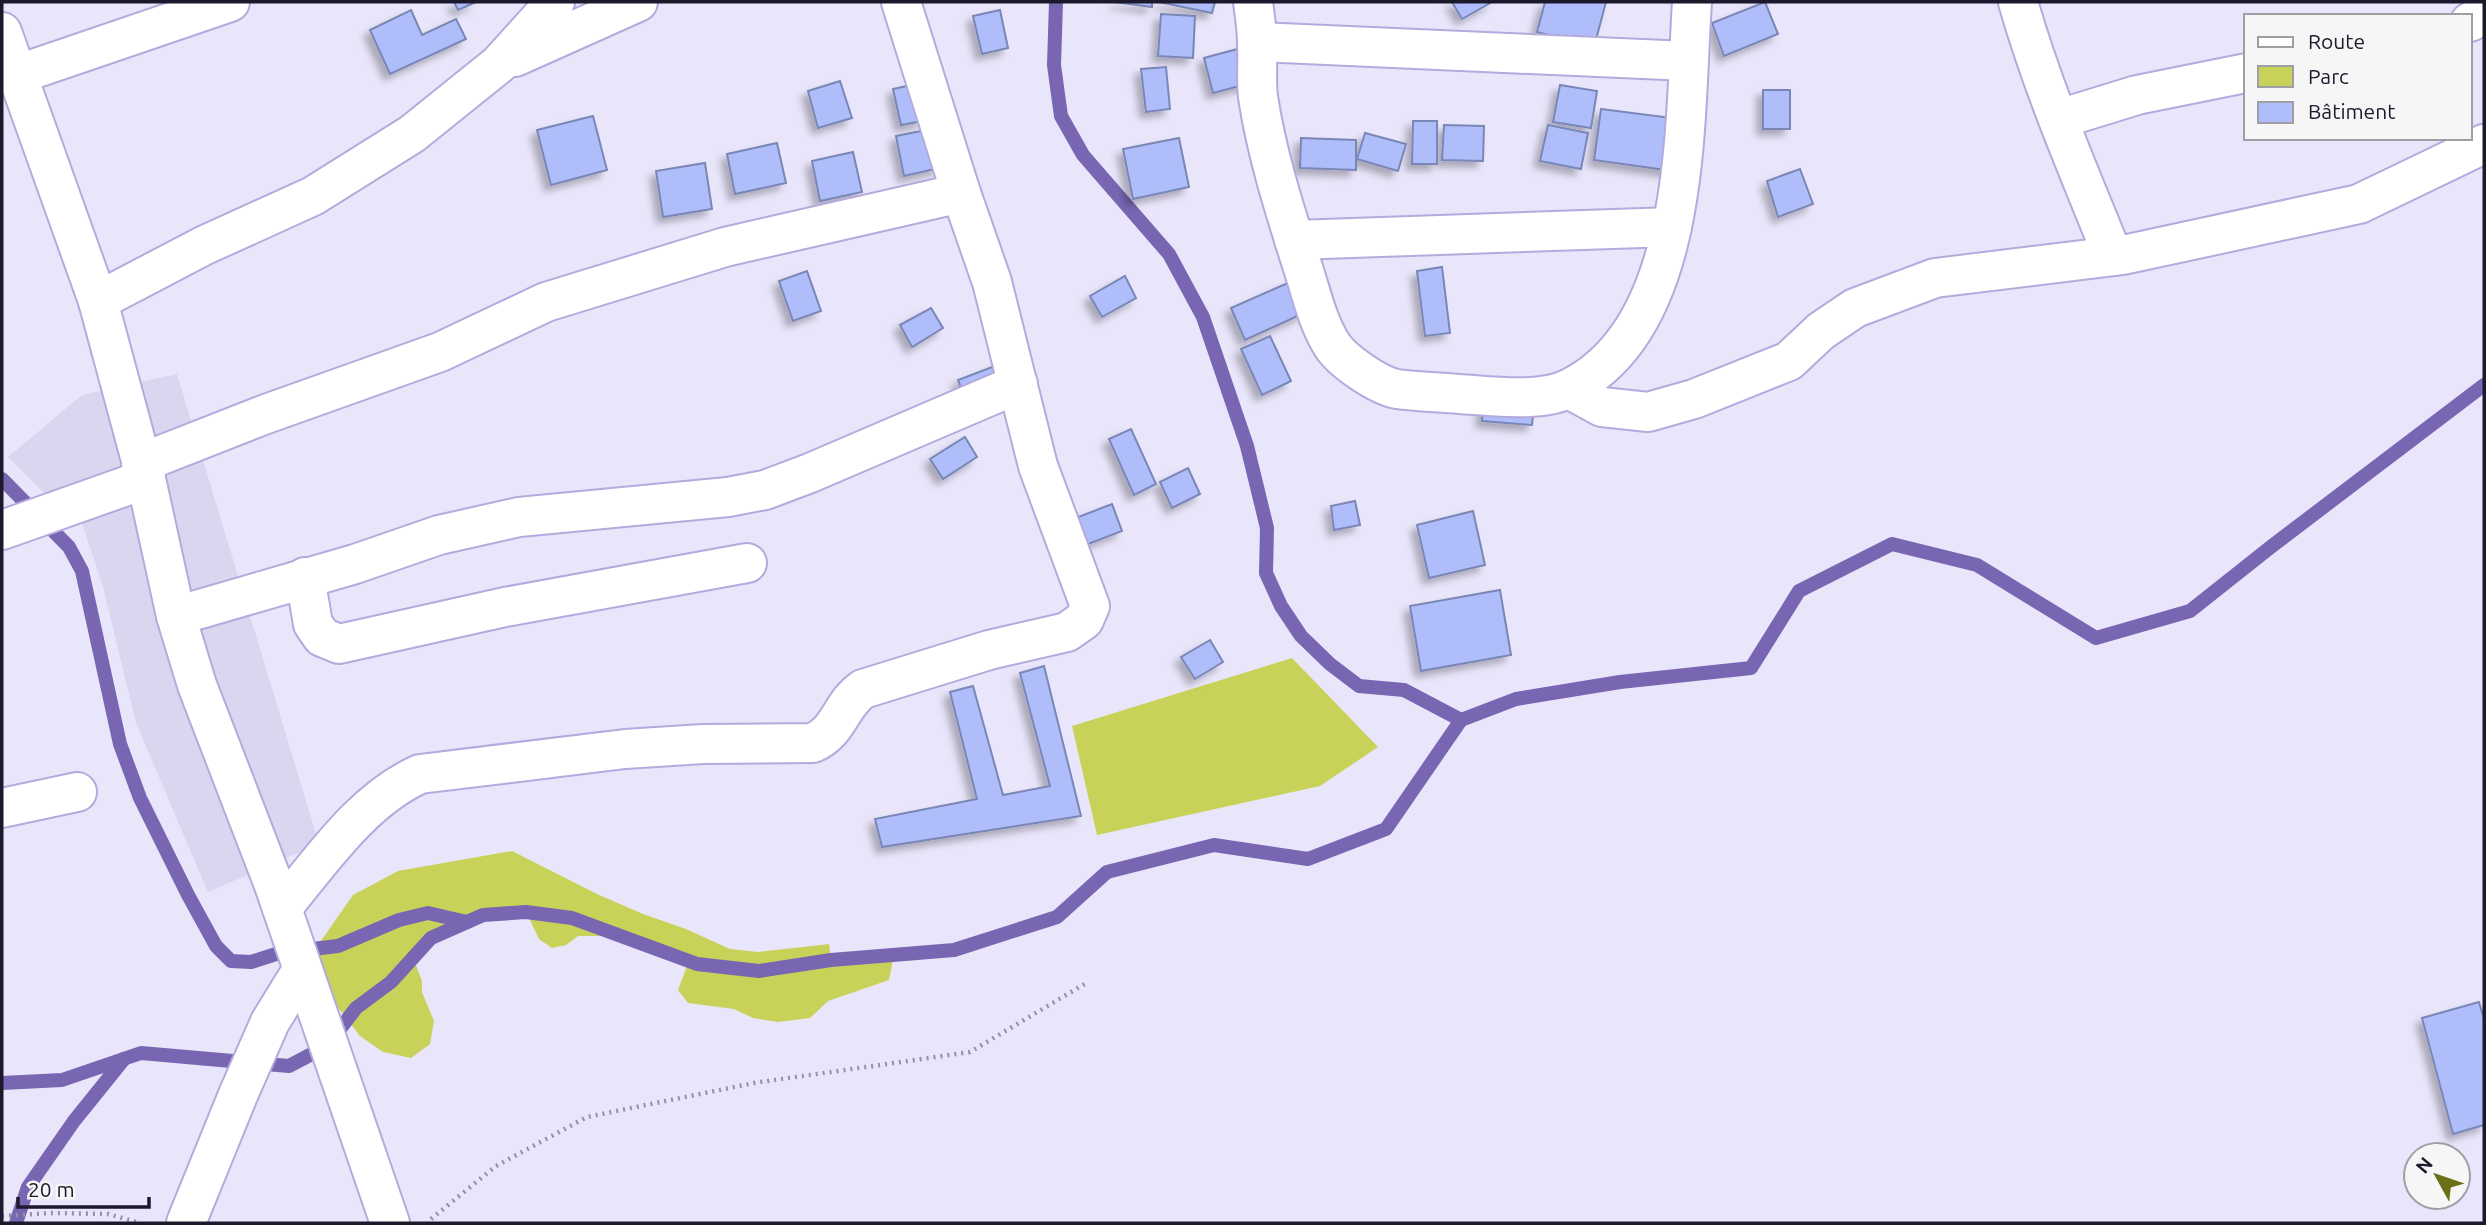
<svg xmlns="http://www.w3.org/2000/svg" width="2486" height="1225" font-family="Ubuntu,sans-serif">
<style>
.built{fill:#dad6ef}
.green{fill:#c8d258}
.lines{fill:none;stroke-linecap:round;stroke-linejoin:round}
.stream{stroke:#7866b2;stroke-width:14}
.building{fill:#afbefb;stroke:#7a86b5;stroke-width:2;filter:url(#shadow)}
.minor-casing{stroke:#b4aadd;stroke-width:42}
.path{stroke:#9491a5;stroke-width:4.5;stroke-dasharray:2 5;stroke-linecap:butt}
.minor{stroke:#fff;stroke-width:38}
</style>
<defs>
<filter id="shadow"><feDropShadow dx="-6" dy="6" stdDeviation="3.5" flood-color="#0004"/></filter>
</defs>
<rect width="100%" height="100%" fill="#e9e6fb"/>
<path class="built" d="M177,374L319,844L208,892L136,723L103,587L74,499L56,505L8,457L82,395Z"/>
<g class="green">
<path d="M1292,658L1378,747L1320,786L1097,835L1072,726Z"/>
<path d="M512,851L597,894L643,914L686,929L730,949L758,952L829,944L831,960L894,955L889,980L828,1001L810,1018L778,1022L753,1018L734,1009L688,1003L678,990L689,961L625,936H578L566,945L552,948L539,939L526,912L483,915L431,938L413,958L422,981V992L434,1021L430,1044L411,1058L383,1052L360,1036L332,1000L317,966L316,948L353,895L398,871Z"/>
</g>
<g class="lines">
<g class="stream">
<path d="M1056,2L1054,65L1061,116L1083,155L1169,254L1203,317L1247,446L1267,528L1266,573L1281,606L1301,636L1330,664L1359,686L1404,690L1461,720"/>
<path d="M2,479L69,547L82,571L120,744L140,798L188,895L216,946L231,961L251,962L279,953L338,946L399,920L428,913L467,922"/>
<path d="M2,1083L62,1080L141,1053L289,1066L327,1046L356,1008L391,982L431,938L483,915L526,912L572,918L697,964L759,971L831,960L954,950L1057,917L1107,872L1214,845L1308,859L1386,829L1461,720L1516,699L1620,682L1751,668L1799,591L1892,544L1977,565L2096,638L2190,611L2272,546L2484,385"/>
<path d="M16,1223L28,1187L74,1121L124,1059"/>
</g>
</g>
<g class="building">
<path d="M454,2H476L458,10Z"/>
<path d="M1115,2H1152V7Z"/>
<path d="M1159,2H1215L1212,13Z"/>
<path d="M1452,2H1492L1462,19Z"/>
<path d="M1545,2H1606L1594,47L1537,32Z"/>
<path d="M1765,2L1778,34L1724,56L1712,23Z"/>
<path d="M411,10L422,35L456,19L466,39L390,74L370,30Z"/>
<path d="M1000,10L1008,48L982,54L973,16Z"/>
<path d="M1161,14L1195,16L1193,58L1158,56Z"/>
<path d="M1241,48L1251,83L1213,93L1204,58Z"/>
<path d="M1166,67L1170,109L1146,112L1141,69Z"/>
<path d="M840,81L852,118L818,128L808,91Z"/>
<path d="M916,84L923,121L901,125L893,89Z"/>
<path d="M1560,85L1597,91L1591,128L1553,122Z"/>
<rect x="1763" y="90" width="27" height="39"/>
<path d="M1601,109L1680,119L1673,171L1594,160Z"/>
<path d="M593,116L607,170L551,185L537,130Z"/>
<path d="M1413,121H1437V164H1412Z"/>
<path d="M1444,125L1484,126L1483,161L1442,160Z"/>
<path d="M1548,125L1588,133L1581,169L1540,161Z"/>
<path d="M931,129L939,168L904,176L896,136Z"/>
<path d="M1365,133L1406,144L1398,171L1357,159Z"/>
<path d="M1179,138L1189,187L1133,199L1123,149Z"/>
<path d="M1301,138L1356,140V170L1300,168Z"/>
<path d="M777,143L786,183L735,194L727,154Z"/>
<path d="M853,152L862,192L820,201L812,161Z"/>
<path d="M705,163L712,209L663,217L656,171Z"/>
<path d="M1800,169L1813,204L1778,217L1767,181Z"/>
<path d="M1442,267L1450,333L1425,336L1417,271Z"/>
<path d="M807,271L821,311L793,321L779,281Z"/>
<path d="M1125,276L1136,298L1102,317L1090,296Z"/>
<path d="M1290,282L1304,313L1245,340L1231,308Z"/>
<path d="M931,308L943,328L912,347L900,325Z"/>
<path d="M1270,336L1291,381L1262,395L1241,349Z"/>
<path d="M1000,364L1011,391L969,408L958,380Z"/>
<path d="M1484,392L1535,396L1532,425L1482,421Z"/>
<path d="M1131,429L1156,484L1134,495L1109,439Z"/>
<path d="M965,437L977,457L943,479L930,459Z"/>
<path d="M1188,468L1200,494L1172,508L1160,482Z"/>
<path d="M1355,501L1360,525L1334,530L1331,506Z"/>
<path d="M1112,504L1122,531L1083,546L1073,519Z"/>
<path d="M1473,511L1485,565L1429,578L1417,525Z"/>
<path d="M1500,590L1511,655L1421,671L1410,606Z"/>
<path d="M1210,640L1223,662L1195,679L1181,657Z"/>
<path d="M1044,666L1081,816L882,847L875,819L977,799L950,692L973,686L1003,795L1050,786L1020,673Z"/>
<path d="M2479,1002L2484,1019V1125L2453,1134L2422,1018Z"/>
</g>
<g class="lines">
<defs>
<g id="minor">
<path d="M1253,2C1255,16 1257,30 1257,44C1258,61 1256,80 1258,97C1267,156 1286,214 1304,271C1312,296 1318,323 1332,345C1342,361 1379,386 1397,389C1418,392 1439,392 1460,394C1492,396 1542,403 1570,388C1693,327 1684,119 1692,2"/>
<path d="M2018,2C2043,89 2079,172 2113,256"/>
<path d="M2470,22L2484,15"/>
<path d="M2,32L98,301L146,479L176,616L197,685L274,885L390,1223"/>
<path d="M1257,42L1688,61"/>
<path d="M515,57L638,2"/>
<path d="M16,75L230,2"/>
<path d="M2059,119L2137,95L2246,73"/>
<path d="M1294,240L1672,227"/>
<path d="M98,301L205,245L313,196L412,134L499,64L555,2"/>
<path d="M1569,389L1602,407L1648,412L1694,399L1789,361L1821,331L1855,308L1935,278L2123,255L2359,204L2484,144"/>
<path d="M141,463L266,414L440,352L546,302L725,247L961,193"/>
<path d="M2,530L146,479"/>
<path d="M305,577L313,624L322,637L339,644L505,607L747,563"/>
<path d="M176,616L355,564L439,535L519,517L728,497L765,490L810,473L1018,384"/>
<path d="M2,808L77,792"/>
<path d="M282,908C322,860 362,800 420,774L625,749L703,744L813,743C840,731 840,705 863,689L989,650L1067,632L1084,620L1090,606L1038,466L992,282L961,193L901,2"/>
<path d="M186,1223L238,1095L270,1022L302,970"/>
</g>
</defs>
<use href="#minor" class="minor-casing"/>
<g class="path">
<path d="M2,1216L52,1213L108,1214L140,1223"/>
<path d="M431,1219L496,1166L587,1117L754,1083L970,1052L1088,982"/>
</g>
<use href="#minor" class="minor"/>
</g>
<rect width="2486" height="1225" fill="none" stroke="#1d192c" stroke-width="7"/>
<rect x="2244" y="14" width="228" height="126" fill="#f6f6f6" stroke="#9f9ea5" stroke-width="2"/>
<rect x="2258" y="37" width="35" height="10" fill="#ffffff" stroke="#9f9ea5" stroke-width="2"/>
<text x="2308" y="49" font-size="21" fill="#1d192c">Route</text>
<rect x="2258" y="66" width="35" height="21" fill="#c8d258" stroke="#9f9ea5" stroke-width="2"/>
<text x="2308" y="84" font-size="21" fill="#1d192c">Parc</text>
<rect x="2258" y="102" width="35" height="21" fill="#afbefb" stroke="#9f9ea5" stroke-width="2"/>
<text x="2308" y="119" font-size="21" fill="#1d192c">Bâtiment</text>
<g transform="translate(2437 1176) rotate(310)"><circle r="33" fill="#f6f6f6" stroke="#9f9ea5" stroke-width="2"/>
<path d="M0-5L12 26L0 18L-12 26Z" fill="#6a7017"/>
<text y="-10" font-size="19" font-weight="bold" text-anchor="middle" fill="#1d192c">N</text>
</g>
<path d="M18 1197v10h131v-10" fill="none" stroke="#1d192c" stroke-width="3.5"/>
<text x="28" y="1197" font-size="21" fill="#1d192c" stroke="#f6f6f6" stroke-width="5" paint-order="stroke">20 m</text>
</svg>
